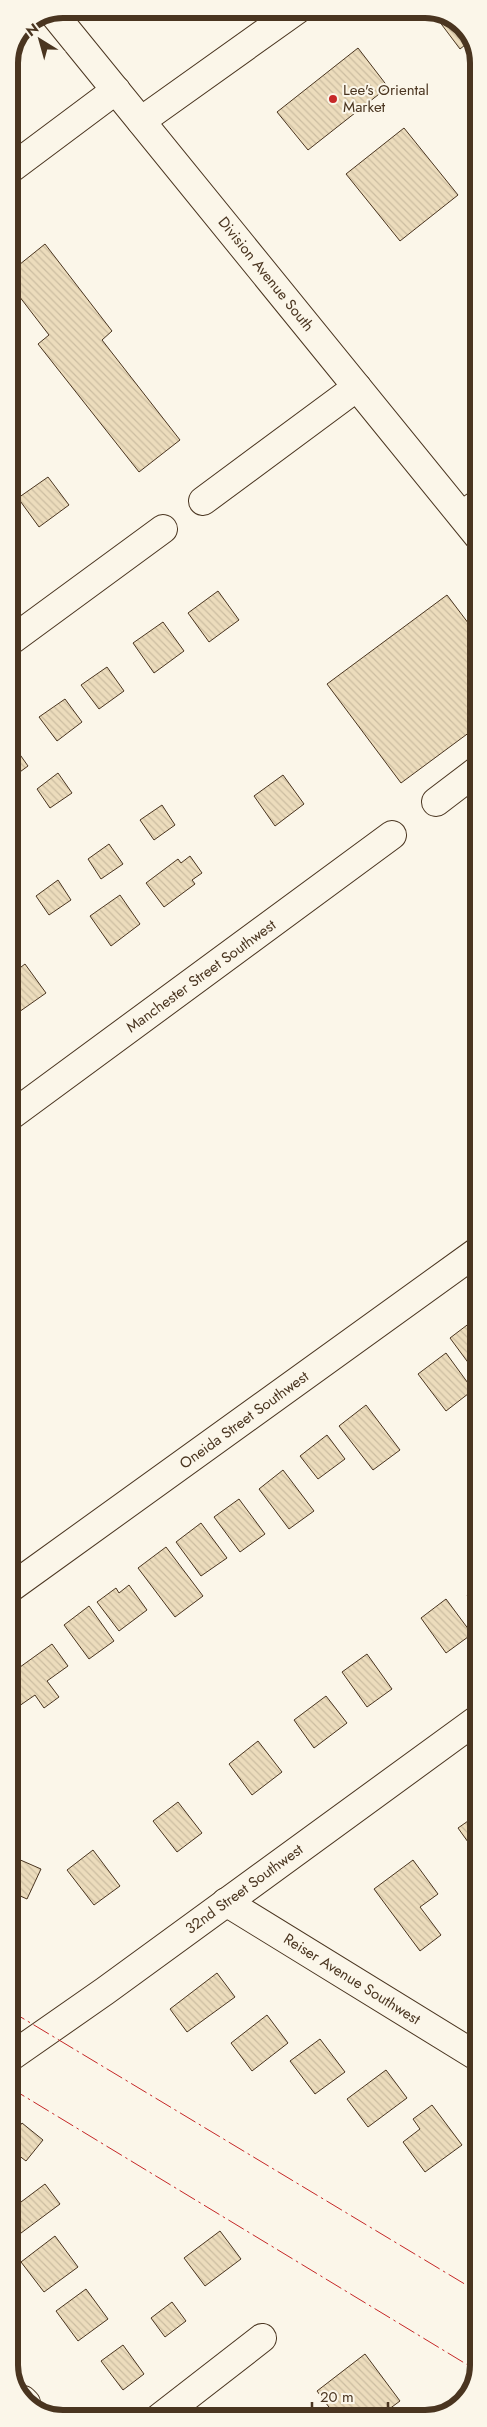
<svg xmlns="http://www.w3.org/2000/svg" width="487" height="2427" font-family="Jost,sans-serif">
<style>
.building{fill:url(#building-back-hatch);stroke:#4a3520}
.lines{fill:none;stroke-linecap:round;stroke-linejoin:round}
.minor-casing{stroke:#4a3520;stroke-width:30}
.major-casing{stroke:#4a3520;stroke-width:30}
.minor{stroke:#fbf6e9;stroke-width:28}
.major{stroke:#fbf6e9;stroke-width:28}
.power{stroke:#c62828;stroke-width:1;stroke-dasharray:18 4 2.5 4;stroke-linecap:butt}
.poi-dot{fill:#c62828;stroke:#fbf6e9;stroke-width:2}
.labels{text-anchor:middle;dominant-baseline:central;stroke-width:4;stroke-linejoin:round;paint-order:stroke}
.poi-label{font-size:15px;fill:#4a3520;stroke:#fbf6e9;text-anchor:start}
.street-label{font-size:15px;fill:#4a3520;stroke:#fbf6e9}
.rim{fill:none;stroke:#4a3520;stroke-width:6}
</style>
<defs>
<pattern id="building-back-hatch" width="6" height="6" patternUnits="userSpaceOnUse" patternTransform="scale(1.25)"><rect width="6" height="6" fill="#ecdcbc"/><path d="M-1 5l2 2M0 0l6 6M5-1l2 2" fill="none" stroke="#ccbda1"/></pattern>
</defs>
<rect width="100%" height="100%" fill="#fbf6e9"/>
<g class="building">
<path d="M430,9L462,24L470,41L460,49Z"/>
<path d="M358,48L388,87L308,150L277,112Z"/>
<path d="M404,128L458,195L400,241L346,174Z"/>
<path d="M45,244L112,331L102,340L180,440L139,472L38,344L49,335L9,283V273Z"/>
<path d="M48,477L69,505L39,527L18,498Z"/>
<path d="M218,591L239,620L209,642L188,613Z"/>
<path d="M447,595L478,636V726L401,783L327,684Z"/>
<path d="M163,622L184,651L154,673L133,643Z"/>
<path d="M107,667L124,691L99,709L81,685Z"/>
<path d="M65,699L82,722L57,741L39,717Z"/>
<path d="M9,739L28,766L9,780Z"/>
<path d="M58,773L72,793L50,808L37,789Z"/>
<path d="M283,775L304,804L275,826L254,796Z"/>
<path d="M162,805L175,825L154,840L140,820Z"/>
<path d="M9,819L19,833L9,839Z"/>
<path d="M109,844L123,864L101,879L88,859Z"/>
<path d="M190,856L202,873L192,880L195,884L164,907L146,883L178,859L181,863Z"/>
<path d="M58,880L71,900L49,915L36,896Z"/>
<path d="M120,895L140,924L111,946L90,916Z"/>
<path d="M25,964L46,993L9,1019V976Z"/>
<path d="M475,1319L478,1323V1376L450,1338Z"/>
<path d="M446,1353L473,1390L446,1411L418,1374Z"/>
<path d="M366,1405L400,1450L373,1470L339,1426Z"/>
<path d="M327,1435L345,1459L318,1479L300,1456Z"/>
<path d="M283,1470L314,1511L289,1529L259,1489Z"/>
<path d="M239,1499L265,1534L240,1552L214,1517Z"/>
<path d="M201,1523L227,1558L201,1576L176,1542Z"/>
<path d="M166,1547L203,1596L175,1617L138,1568Z"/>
<path d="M129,1585L147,1610L119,1631L97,1602L116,1588L119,1593Z"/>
<path d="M478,1587V1610L467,1595Z"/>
<path d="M446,1599L472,1634L446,1653L421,1618Z"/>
<path d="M89,1606L114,1641L89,1659L64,1625Z"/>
<path d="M52,1644L68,1666L47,1681L59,1697L44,1708L35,1695L9,1713V1675Z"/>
<path d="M367,1654L392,1689L367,1707L342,1672Z"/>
<path d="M326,1696L347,1723L314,1748L294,1720Z"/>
<path d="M258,1741L282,1772L252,1795L229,1764Z"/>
<path d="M178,1802L202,1833L177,1852L153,1821Z"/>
<path d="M478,1814V1856L458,1828Z"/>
<path d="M93,1850L120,1886L94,1905L67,1870Z"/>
<path d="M9,1855L41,1869L27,1899L9,1891Z"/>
<path d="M413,1860L438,1894L420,1907L441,1935L420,1951L374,1889Z"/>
<path d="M217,1973L235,1997L187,2032L170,2009Z"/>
<path d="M267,2015L288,2043L252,2071L231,2043Z"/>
<path d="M320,2039L345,2072L315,2094L290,2061Z"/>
<path d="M386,2070L407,2098L368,2127L347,2099Z"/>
<path d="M432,2105L462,2145L425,2172L403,2142L420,2129L413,2119Z"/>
<path d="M22,2123L43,2140L26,2161L9,2148V2140Z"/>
<path d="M45,2184L60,2204L9,2242V2195L17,2205Z"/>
<path d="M220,2231L241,2259L205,2286L184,2258Z"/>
<path d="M55,2236L78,2267L44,2292L21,2262Z"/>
<path d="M86,2289L108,2319L78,2341L56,2311Z"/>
<path d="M172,2302L186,2321L165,2337L151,2318Z"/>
<path d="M123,2345L144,2374L123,2390L101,2361Z"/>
<path d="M365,2354L400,2401L377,2418H337L317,2391Z"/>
</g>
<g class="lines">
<defs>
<g id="minor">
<path d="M141,121L298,9"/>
<path d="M9,170L116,90"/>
<path d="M203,501L357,387"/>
<path d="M462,515L478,504"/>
<path d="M9,642L163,529"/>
<path d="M436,802L478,770"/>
<path d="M9,1117L392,835"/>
<path d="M9,1589L478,1251"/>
<path d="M226,1902L478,2057"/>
<path d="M9,2058L105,1991L478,1719"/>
<path d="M23,2400L26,2403"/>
<path d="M159,2418L262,2338"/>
</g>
<path id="major" d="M53,13L478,536"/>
</defs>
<use href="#minor" class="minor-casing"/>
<use href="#major" class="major-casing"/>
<use href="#minor" class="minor"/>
<use href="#major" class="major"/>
<g class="power">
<path d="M9,2010L478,2292"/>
<path d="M9,2087L476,2370"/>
</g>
</g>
<circle class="poi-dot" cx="333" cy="99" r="5"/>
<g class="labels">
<g class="poi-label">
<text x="343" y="90">Lee's Oriental<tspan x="343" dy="17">Market</tspan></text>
</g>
<g class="street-label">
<text transform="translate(266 274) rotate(51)">Division Avenue South</text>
<text transform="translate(201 976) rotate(-36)">Manchester Street Southwest</text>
<text transform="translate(244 1420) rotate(-36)">Oneida Street Southwest</text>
<text transform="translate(244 1889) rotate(-36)">32nd Street Southwest</text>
<text transform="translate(352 1979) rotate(32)">Reiser Avenue Southwest</text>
</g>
</g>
<path d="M0 0H487V2427H0ZM63 18H425A45 45 0 0 1 470 63V2365A45 45 0 0 1 425 2410H63A45 45 0 0 1 18 2365V63A45 45 0 0 1 63 18Z" fill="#fbf6e9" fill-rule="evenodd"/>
<path class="rim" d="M63 18H425A45 45 0 0 1 470 63V2365A45 45 0 0 1 425 2410H63A45 45 0 0 1 18 2365V63A45 45 0 0 1 63 18Z"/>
<g transform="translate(40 40) rotate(323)" stroke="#fbf6e9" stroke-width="4" paint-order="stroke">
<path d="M0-4L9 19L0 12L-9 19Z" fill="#4a3520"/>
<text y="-8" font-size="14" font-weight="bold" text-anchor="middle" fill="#4a3520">N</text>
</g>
<path d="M312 2402v8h76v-8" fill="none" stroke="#4a3520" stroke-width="2.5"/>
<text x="320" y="2402" font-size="15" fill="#4a3520" stroke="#fbf6e9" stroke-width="4" paint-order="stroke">20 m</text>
</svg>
